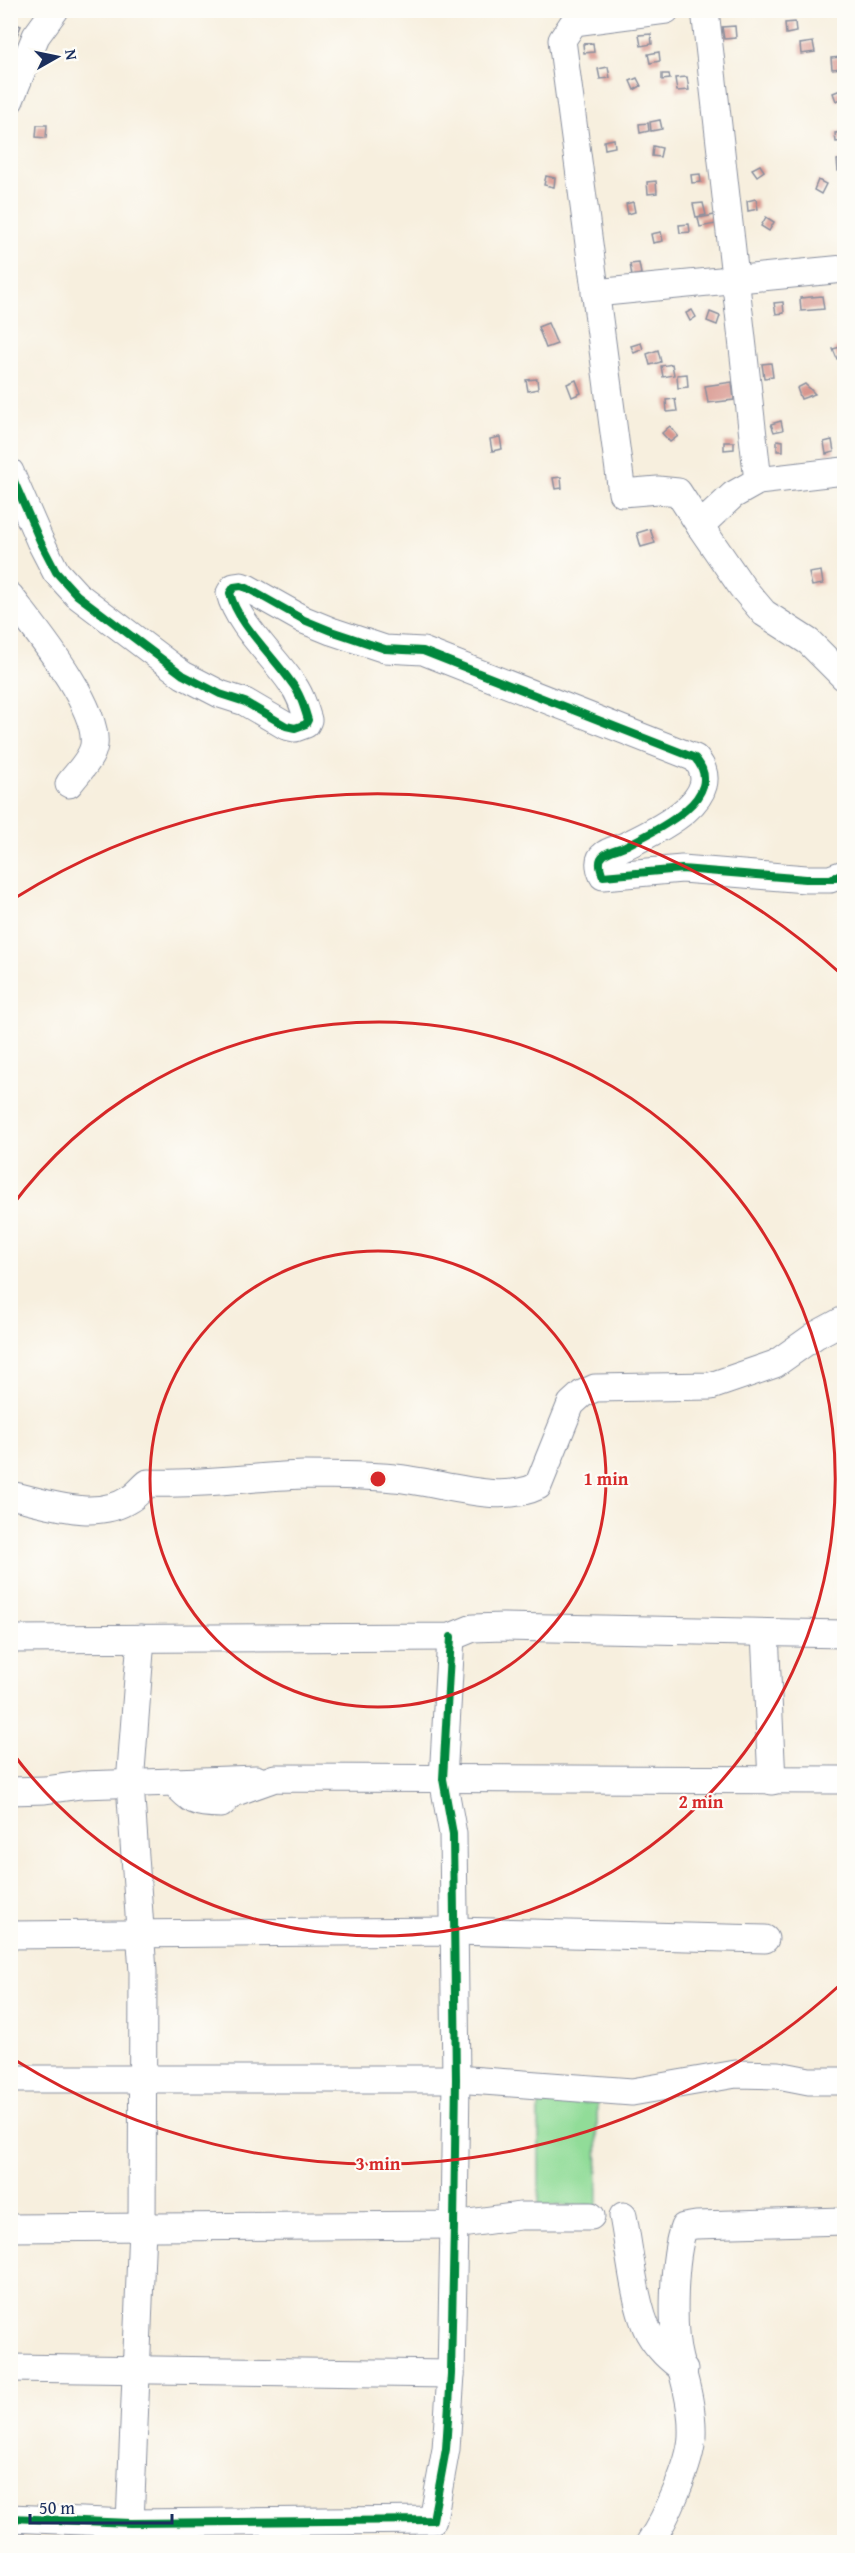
<svg xmlns="http://www.w3.org/2000/svg" width="855" height="2553" font-family="'Gentium Book Plus',serif">
<style>
.park{fill:#91dc98;stroke:#56867b;stroke-width:1.5}
.building{fill:#d8968e}
.lines{fill:none;stroke-linecap:round;stroke-linejoin:round}
.minor-casing{stroke:#898f9e;stroke-width:29}
.minor{stroke:#fff;stroke-width:27}
.cycleway-casing{stroke:#fdfcf7;stroke-width:11}
.cycleway{stroke:#00873e;stroke-width:8}
.ring{fill:none;stroke:#d62828;stroke-width:3}
.centre{fill:#d62828;stroke:#fdfcf7;stroke-width:3}
.ring-label{font-size:18px;text-anchor:middle;font-weight:bold;fill:#d62828;stroke:#fdfcf7;stroke-width:4.5;stroke-linejoin:round;paint-order:stroke}
</style>
<rect width="100%" height="100%" fill="#fdfcf7"/>
<filter id="ink" filterUnits="userSpaceOnUse"><feTurbulence type="fractalNoise" baseFrequency=".0167" numOctaves="2"/><feDisplacementMap in="SourceGraphic" scale="12" xChannelSelector="R" yChannelSelector="G"/><feConvolveMatrix kernelMatrix="1 2 1 2 8 2 1 2 1" color-interpolation-filters="sRGB"/></filter>
<filter id="wash" filterUnits="userSpaceOnUse"><feTurbulence type="fractalNoise" baseFrequency=".008" numOctaves="4" result="noise"/><feDisplacementMap in="SourceGraphic" scale="24" xChannelSelector="R" yChannelSelector="G"/><feGaussianBlur stdDeviation="1.35" result="paint"/><feColorMatrix in="noise" values="0 0 0 0 0 0 0 0 0 0 0 0 0 0 0 0 0 1.4 0 .05"/><feComposite in="paint" operator="in"/></filter>
<g filter="url(#wash)">
<rect width="100%" height="100%" fill="#f7efde"/>
<path class="park" d="M539,2103H597L598,2205L539,2206Z"/>
<g id="blocks">
<g class="building">
<path d="M10,22L21,26L17,35L10,33Z"/>
<path d="M795,22L796,32L786,34L785,23Z"/>
<path d="M735,26L736,38L724,39L722,27Z"/>
<path d="M651,34L652,44L641,46L639,35Z"/>
<path d="M813,42L815,52L801,54L800,44Z"/>
<path d="M593,43L594,52L584,53L583,44Z"/>
<path d="M659,52L660,61L650,63L648,54Z"/>
<path d="M842,57L843,68L832,69L831,58Z"/>
<path d="M608,67L610,78L600,79L598,69Z"/>
<path d="M662,74H669L670,79L662,80Z"/>
<path d="M687,77L689,90L677,91L675,78Z"/>
<path d="M637,78L641,86L634,90L630,81Z"/>
<path d="M843,89L844,98L836,101L833,93Z"/>
<path d="M660,120L662,129L651,131L650,122Z"/>
<path d="M648,123L649,131L640,133L639,124Z"/>
<path d="M37,125H47L46,138L36,137Z"/>
<path d="M844,132V141L836,142L835,133Z"/>
<path d="M614,139L615,147L605,149L604,141Z"/>
<path d="M653,146L662,148L660,157L652,156Z"/>
<path d="M844,159V170L838,171L837,160Z"/>
<path d="M760,165L764,171L757,176L752,169Z"/>
<path d="M700,174L701,182L692,183L691,175Z"/>
<path d="M546,176L555,178L554,187L544,185Z"/>
<path d="M818,180L826,184L821,194L814,190Z"/>
<path d="M656,181L657,193L648,194L647,182Z"/>
<path d="M756,199L758,209L748,211L747,201Z"/>
<path d="M633,202L635,212L628,214L626,204Z"/>
<path d="M703,203L706,215L696,217L693,204Z"/>
<path d="M715,215L716,224L700,227L698,218Z"/>
<path d="M766,217L774,222L769,231L761,226Z"/>
<path d="M689,224L690,232L680,233L679,225Z"/>
<path d="M661,232L663,241L653,243L651,234Z"/>
<path d="M639,263L641,274L632,276L630,264Z"/>
<path d="M822,296L824,309L801,311L800,298Z"/>
<path d="M783,302L784,313L776,314L774,303Z"/>
<path d="M692,310L696,317L690,321L686,313Z"/>
<path d="M710,312L720,316L717,325L707,321Z"/>
<path d="M548,323L557,344L546,348L538,327Z"/>
<path d="M641,343L643,349L634,353L631,346Z"/>
<path d="M844,346V356L837,359L833,349Z"/>
<path d="M658,350L661,362L650,365L647,354Z"/>
<path d="M771,363L773,377L764,378L762,364Z"/>
<path d="M672,364L674,375L663,377L661,366Z"/>
<path d="M687,374L688,387L678,388L677,375Z"/>
<path d="M537,379L538,389L528,391L526,380Z"/>
<path d="M576,380L581,393L572,397L567,384Z"/>
<path d="M732,382L734,400L708,403L705,386Z"/>
<path d="M805,384L815,394L801,399L797,388Z"/>
<path d="M675,399L677,411L667,412L666,400Z"/>
<path d="M781,421L783,430L774,432L771,424Z"/>
<path d="M670,426L678,436L670,442L662,433Z"/>
<path d="M500,437L502,449L492,451L490,439Z"/>
<path d="M777,440L783,441V451H777Z"/>
<path d="M832,440L834,452L826,454L824,442Z"/>
<path d="M724,442H734V449L724,450Z"/>
<path d="M561,477L562,488L555,489L553,478Z"/>
<path d="M650,529L655,543L641,547L637,533Z"/>
<path d="M821,571L823,584L812,586L809,573Z"/>
</g>
</g>
</g>
<g filter="url(#ink)">
<use href="#blocks" fill-opacity="0" stroke="#898f9e" stroke-width="1.5"/>
<g class="lines">
<defs>
<g id="minor">
<path d="M666,10L574,22L562,40L622,493L658,490L678,492L700,526L733,495L758,481L844,471"/>
<path d="M705,10L758,481"/>
<path d="M10,100L36,36L55,10"/>
<path d="M595,293L844,269"/>
<path d="M10,472L40,541L56,572L77,595L183,675L220,694L245,702L286,726L295,728L306,724L308,720C304,707 300,693 291,682C273,656 237,623 230,593L234,587L241,586L247,588L304,620L331,631L385,649L423,651L695,758C730,797 654,832 625,846C619,849 609,850 604,855C597,860 600,869 603,876L682,869L806,879H830L844,874"/>
<path d="M700,526L742,587L764,613L809,642L844,677"/>
<path d="M10,596C34,628 99,706 94,745C92,759 78,772 69,784"/>
<path d="M10,1495C48,1503 95,1522 130,1499C137,1495 142,1488 148,1483C200,1485 251,1477 303,1475C333,1475 365,1475 394,1478C438,1481 498,1506 538,1486L571,1404L582,1394L595,1388L711,1386L775,1364L816,1335L844,1320"/>
<path d="M765,1633L772,1781"/>
<path d="M10,1639L451,1637L473,1628L503,1627L844,1634"/>
<path d="M174,1782L256,1779"/>
<path d="M10,1791L45,1790L81,1785L174,1782C190,1801 196,1804 221,1804L233,1793L275,1778L844,1780"/>
<path d="M10,1935L454,1931L765,1939"/>
<path d="M10,2079H456L632,2092L736,2074L778,2075L809,2081H844"/>
<path d="M623,2216C629,2246 635,2308 649,2333C658,2349 670,2359 684,2370"/>
<path d="M10,2228L454,2225L520,2216H591"/>
<path d="M10,2368L451,2374"/>
<path d="M10,2518L130,2523L433,2520L446,2449L451,2374L454,2225L456,2079L453,1834L443,1779L451,1637"/>
<path d="M130,2523L142,2228L143,1972L130,1784L141,1638"/>
<path d="M650,2542C666,2519 691,2463 692,2436C693,2409 686,2385 679,2359C671,2329 673,2256 684,2227L696,2225L844,2221"/>
</g>
</defs>
<use href="#minor" class="minor-casing"/>
<use href="#minor" class="minor"/>
<defs>
<g id="cycleway">
<path d="M10,472L40,541L56,572L77,595L183,675L220,694L245,702L286,726L295,728L306,724L308,720C304,707 300,693 291,682C273,656 237,623 230,593L234,587L241,586L247,588L304,620L331,631L385,649L423,651L695,758C730,797 654,832 625,846C619,849 609,850 604,855C597,860 600,869 603,876L682,869L806,879H830L844,874"/>
<path d="M10,2518L130,2523L433,2520L446,2449L451,2374L454,2225L456,2079L453,1834L443,1779L451,1637"/>
</g>
</defs>
<use href="#cycleway" class="cycleway-casing"/>
<use href="#cycleway" class="cycleway"/>
</g>
</g>
<g class="ring">
<circle cx="378" cy="1479" r="228"/>
<path d="M11 1207A457 457 0 1 1 11 1751"/>
<path d="M841 1984A685 685 0 0 1 15 2060M15 898A685 685 0 0 1 841 974"/>
</g>
<circle cx="378" cy="1479" r="9" class="centre"/>
<g class="ring-label">
<text x="606" y="1485">1 min</text>
<text x="701" y="1808">2 min</text>
<text x="378" y="2170">3 min</text>
</g>
<rect width="855" height="2553" fill="none" stroke="#fdfcf7" stroke-width="36"/>
<g transform="translate(57 57) rotate(81)" stroke="#fdfcf7" stroke-width="4.5" paint-order="stroke">
<path d="M0-4.5L10 22L0 15L-10 22Z" fill="#1b2f5e"/>
<text y="-9" font-size="16" font-weight="bold" text-anchor="middle" fill="#1b2f5e">N</text>
</g>
<path d="M30 2514v9h142v-9" fill="none" stroke="#1b2f5e" stroke-width="3"/>
<text x="39" y="2514" font-size="18" fill="#1b2f5e" stroke="#fdfcf7" stroke-width="4.5" paint-order="stroke">50 m</text>
</svg>
